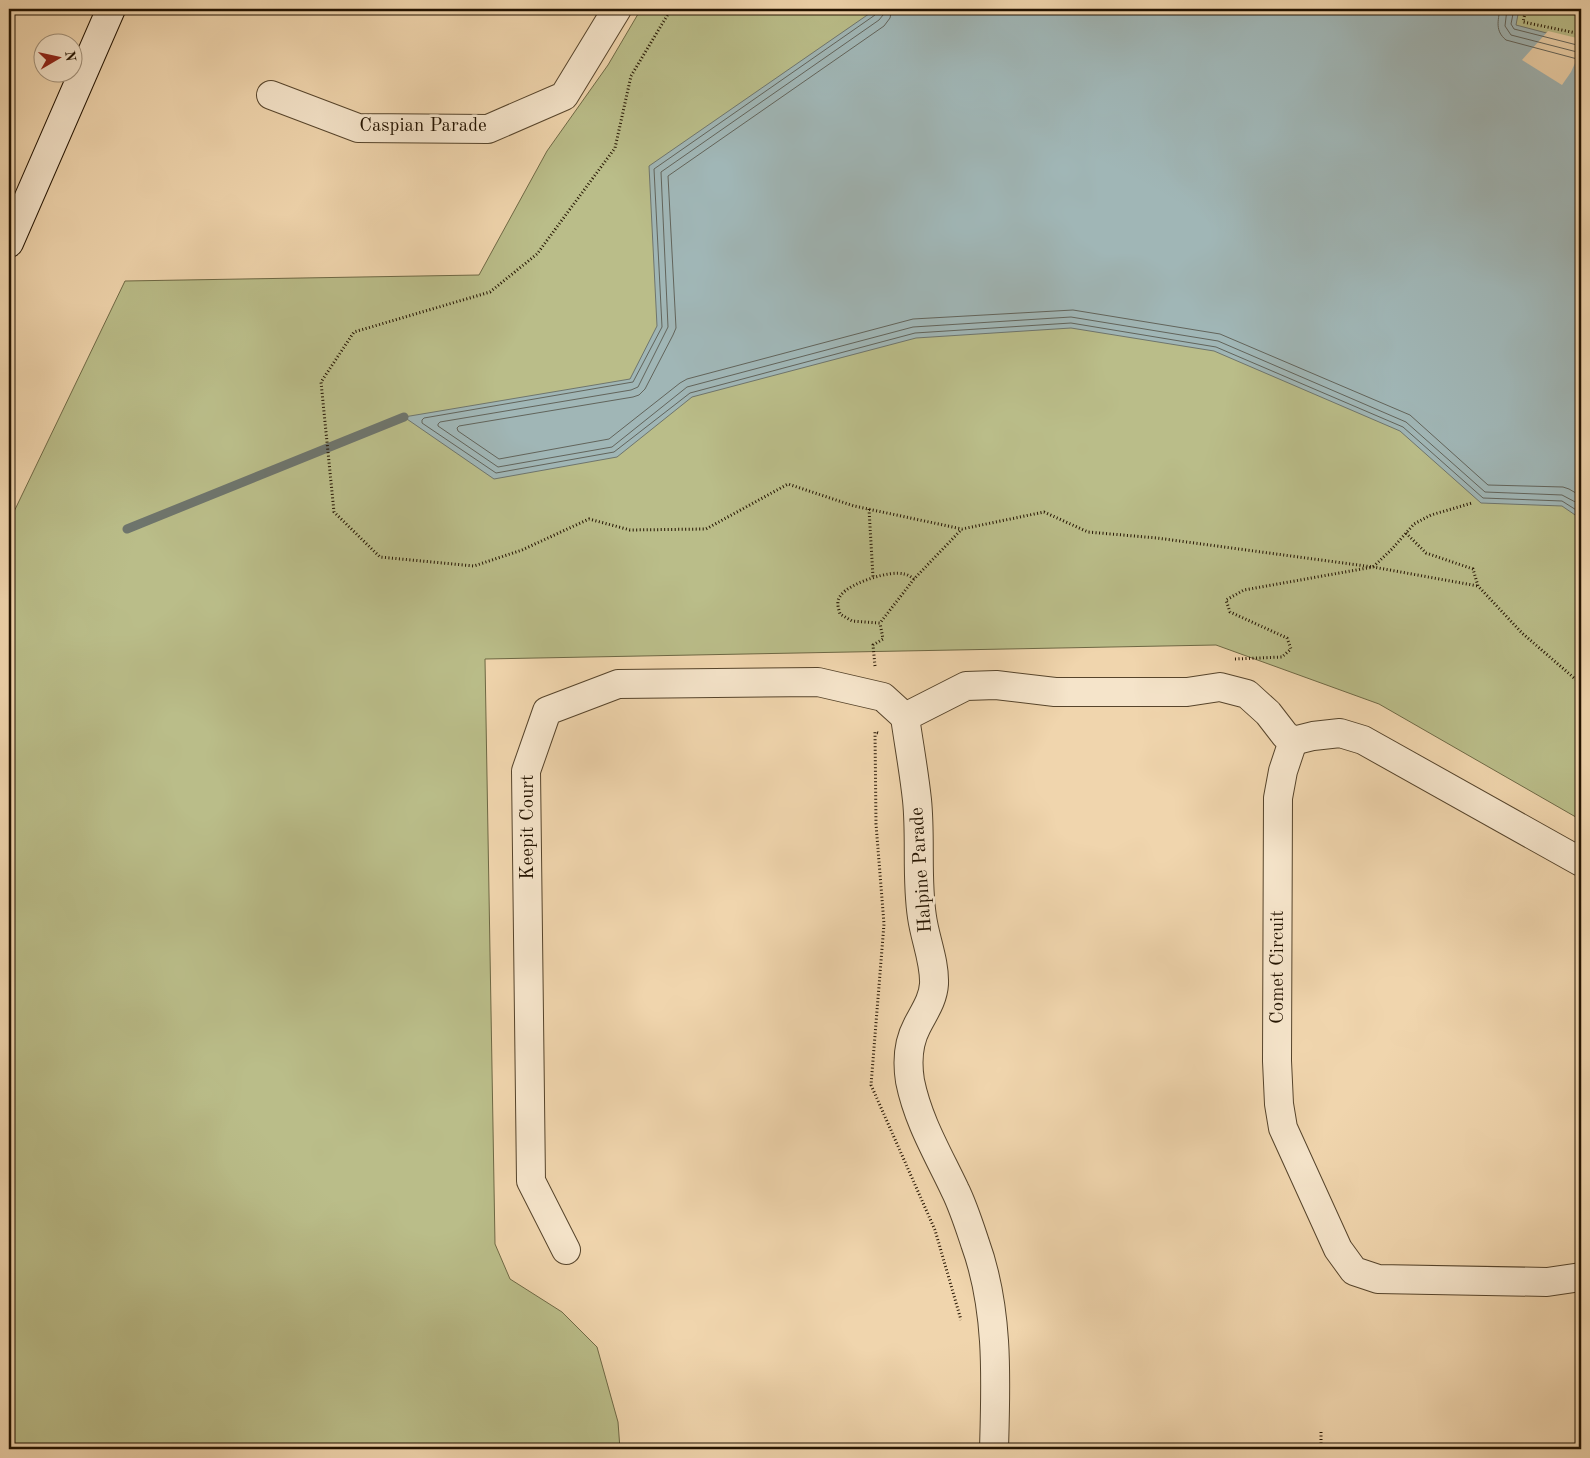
<svg xmlns="http://www.w3.org/2000/svg" width="1590" height="1458" font-family="'Old Standard TT',serif">
<style>
.green{fill:#babd89;stroke:#6e6844}
.water{fill:#a0b6b6;stroke:#6e756d}
.pier{fill:#f0d5ad}
.lines{fill:none;stroke-linecap:round;stroke-linejoin:round}
.shore{stroke:#62645b;stroke-width:1}
.stream{stroke:#6e756d;stroke-width:9}
.street-casing{stroke:#56442b;stroke-width:30}
.secondary-casing{stroke:#231300;stroke-width:30}
.path{stroke:#231300;stroke-width:3;stroke-dasharray:1 2.5;stroke-linecap:butt}
.street{stroke:#f5e4ca;stroke-width:28}
.secondary{stroke:#f5e4ca;stroke-width:28}
.labels{text-anchor:middle;dominant-baseline:central;stroke-width:5;stroke-linejoin:round;paint-order:stroke}
.street-label{font-size:19px;fill:#231300;stroke:#f5e4ca}
</style>
<rect width="100%" height="100%" fill="#f0d5ad"/>
<filter id="stains"><feTurbulence type="fractalNoise" baseFrequency=".004" numOctaves="4"/><feColorMatrix values="0 0 0 0 .2 0 0 0 0 .09 0 0 0 0 .02 0 0 0 .5 -.17"/></filter>
<radialGradient id="worn" r=".72"><stop offset=".6" stop-color="#630" stop-opacity="0"/><stop offset="1" stop-color="#630" stop-opacity=".3"/></radialGradient>
<path class="green" d="M641,9H1581V820L1379,704L1216,645L485,659L495,1244L510,1279L562,1312L597,1347L618,1422L620,1449H9V522L125,281L479,275L547,151L608,65Z"/>
<path class="water" d="M876,9H1519L1516,25L1581,42V519L1562,506L1481,503L1400,431L1214,351L1071,328L916,338L692,397L617,457L494,479L404,417L630,379L657,326L649,166Z"/>
<path class="pier" d="M1548,31L1581,39L1576,61L1571,72L1562,85L1522,60Z"/>
<g class="lines">
<g class="shore">
<path d="M878,9L875,15L654,169L662,327L633,382L424,418L422,420V423L496,473L614,452L690,393L915,333L1071,323L1216,347L1403,427L1483,498L1562,501L1581,513"/>
<path d="M884,9L883,15L879,20L661,172L668,327L638,387L631,390L440,422L438,424V426L498,467L612,447L687,387L913,327L1071,317L1218,341L1406,422L1485,492L1562,495L1581,505"/>
<path d="M892,9L890,18L884,26L668,176L676,328L673,335L645,389L639,395L633,397L459,426L457,428L458,431L499,459L609,439L680,383L687,379L913,319L1073,310L1220,334L1410,415L1488,485L1563,487L1569,489L1581,496"/>
<path d="M1500,9C1498,21 1495,31 1506,40L1581,60"/>
<path d="M1507,9L1505,26L1511,35L1581,53"/>
<path d="M1514,9L1511,24L1514,29L1581,46"/>
</g>
<path class="stream" d="M127,529L404,417"/>
<defs>
<g id="street">
<path d="M271,95L358,128L488,129L564,96L617,9"/>
<path d="M1293,741L1283,771L1278,798L1277,1061L1279,1104L1283,1128L1338,1249L1354,1271L1378,1279L1547,1282L1581,1277"/>
<path d="M1293,741L1313,736L1340,733L1363,740L1581,862"/>
<path d="M566,1250L531,1181L526,771L547,711L618,684L818,682L883,697L905,717"/>
<path d="M994,1449C996,1380 999,1309 975,1243C969,1225 963,1206 955,1190C938,1154 918,1121 910,1081C907,1062 908,1043 917,1026C924,1012 933,1000 934,984C935,962 925,939 922,917C916,878 921,839 917,800C914,772 909,745 905,717L966,686L996,685L1055,692H1187L1220,687L1247,694L1268,713L1285,735L1293,741"/>
</g>
<path id="secondary" d="M9,243L111,9"/>
</defs>
<use href="#street" class="street-casing"/>
<use href="#secondary" class="secondary-casing"/>
<g class="path">
<path d="M671,9L631,76L615,148L537,254L490,292L354,332L321,382L334,512L380,557L474,566L522,550L589,519L630,530L706,529L788,484L854,506L962,529L1044,512L1088,532L1157,538L1373,567L1392,549L1414,524L1431,515L1472,503"/>
<path d="M1526,9L1523,22L1581,34"/>
<path d="M869,509L873,577"/>
<path d="M1406,533L1426,553L1473,569L1478,586L1522,633L1581,684"/>
<path d="M914,579C911,577 907,574 904,574C890,570 850,583 841,595C836,601 838,607 840,614L852,621L880,623L914,579L961,530"/>
<path d="M1235,659L1282,657L1291,649L1287,638L1230,612L1226,600L1244,590L1373,567L1478,586"/>
<path d="M875,666L873,645L883,639L880,623"/>
<path d="M878,733L875,732L876,824L884,924L871,1085L935,1230L961,1320"/>
<path d="M1321,1432V1449"/>
<path d="M665,1449H666"/>
</g>
<use href="#street" class="street"/>
<use href="#secondary" class="secondary"/>
</g>
<g class="labels">
<g class="street-label">
<text x="423" y="126">Caspian Parade</text>
<text transform="translate(528 827) rotate(-90)">Keepit Court</text>
<text transform="translate(922 870) rotate(-94)">Halpine Parade</text>
<text transform="translate(1278 967) rotate(-90)">Comet Circuit</text>
</g>
</g>
<rect width="1590" height="1458" fill="none" stroke="#f0d5ad" stroke-width="30"/>
<rect x="10" y="10" width="1570" height="1438" fill="none" stroke="#231300" stroke-width="2.5"/>
<rect x="15" y="15" width="1560" height="1428" fill="none" stroke="#231300"/>
<g transform="translate(58 58) rotate(81)"><circle r="24" fill="#f5e4ca" stroke="#a19079"/>
<path d="M0-4L9 19L0 12L-9 19Z" fill="#8f2418"/>
<text y="-8" font-size="14" font-weight="bold" text-anchor="middle" fill="#231300">N</text>
</g>
<rect width="100%" height="100%" filter="url(#stains)"/>
<rect width="100%" height="100%" fill="url(#worn)"/>
</svg>
